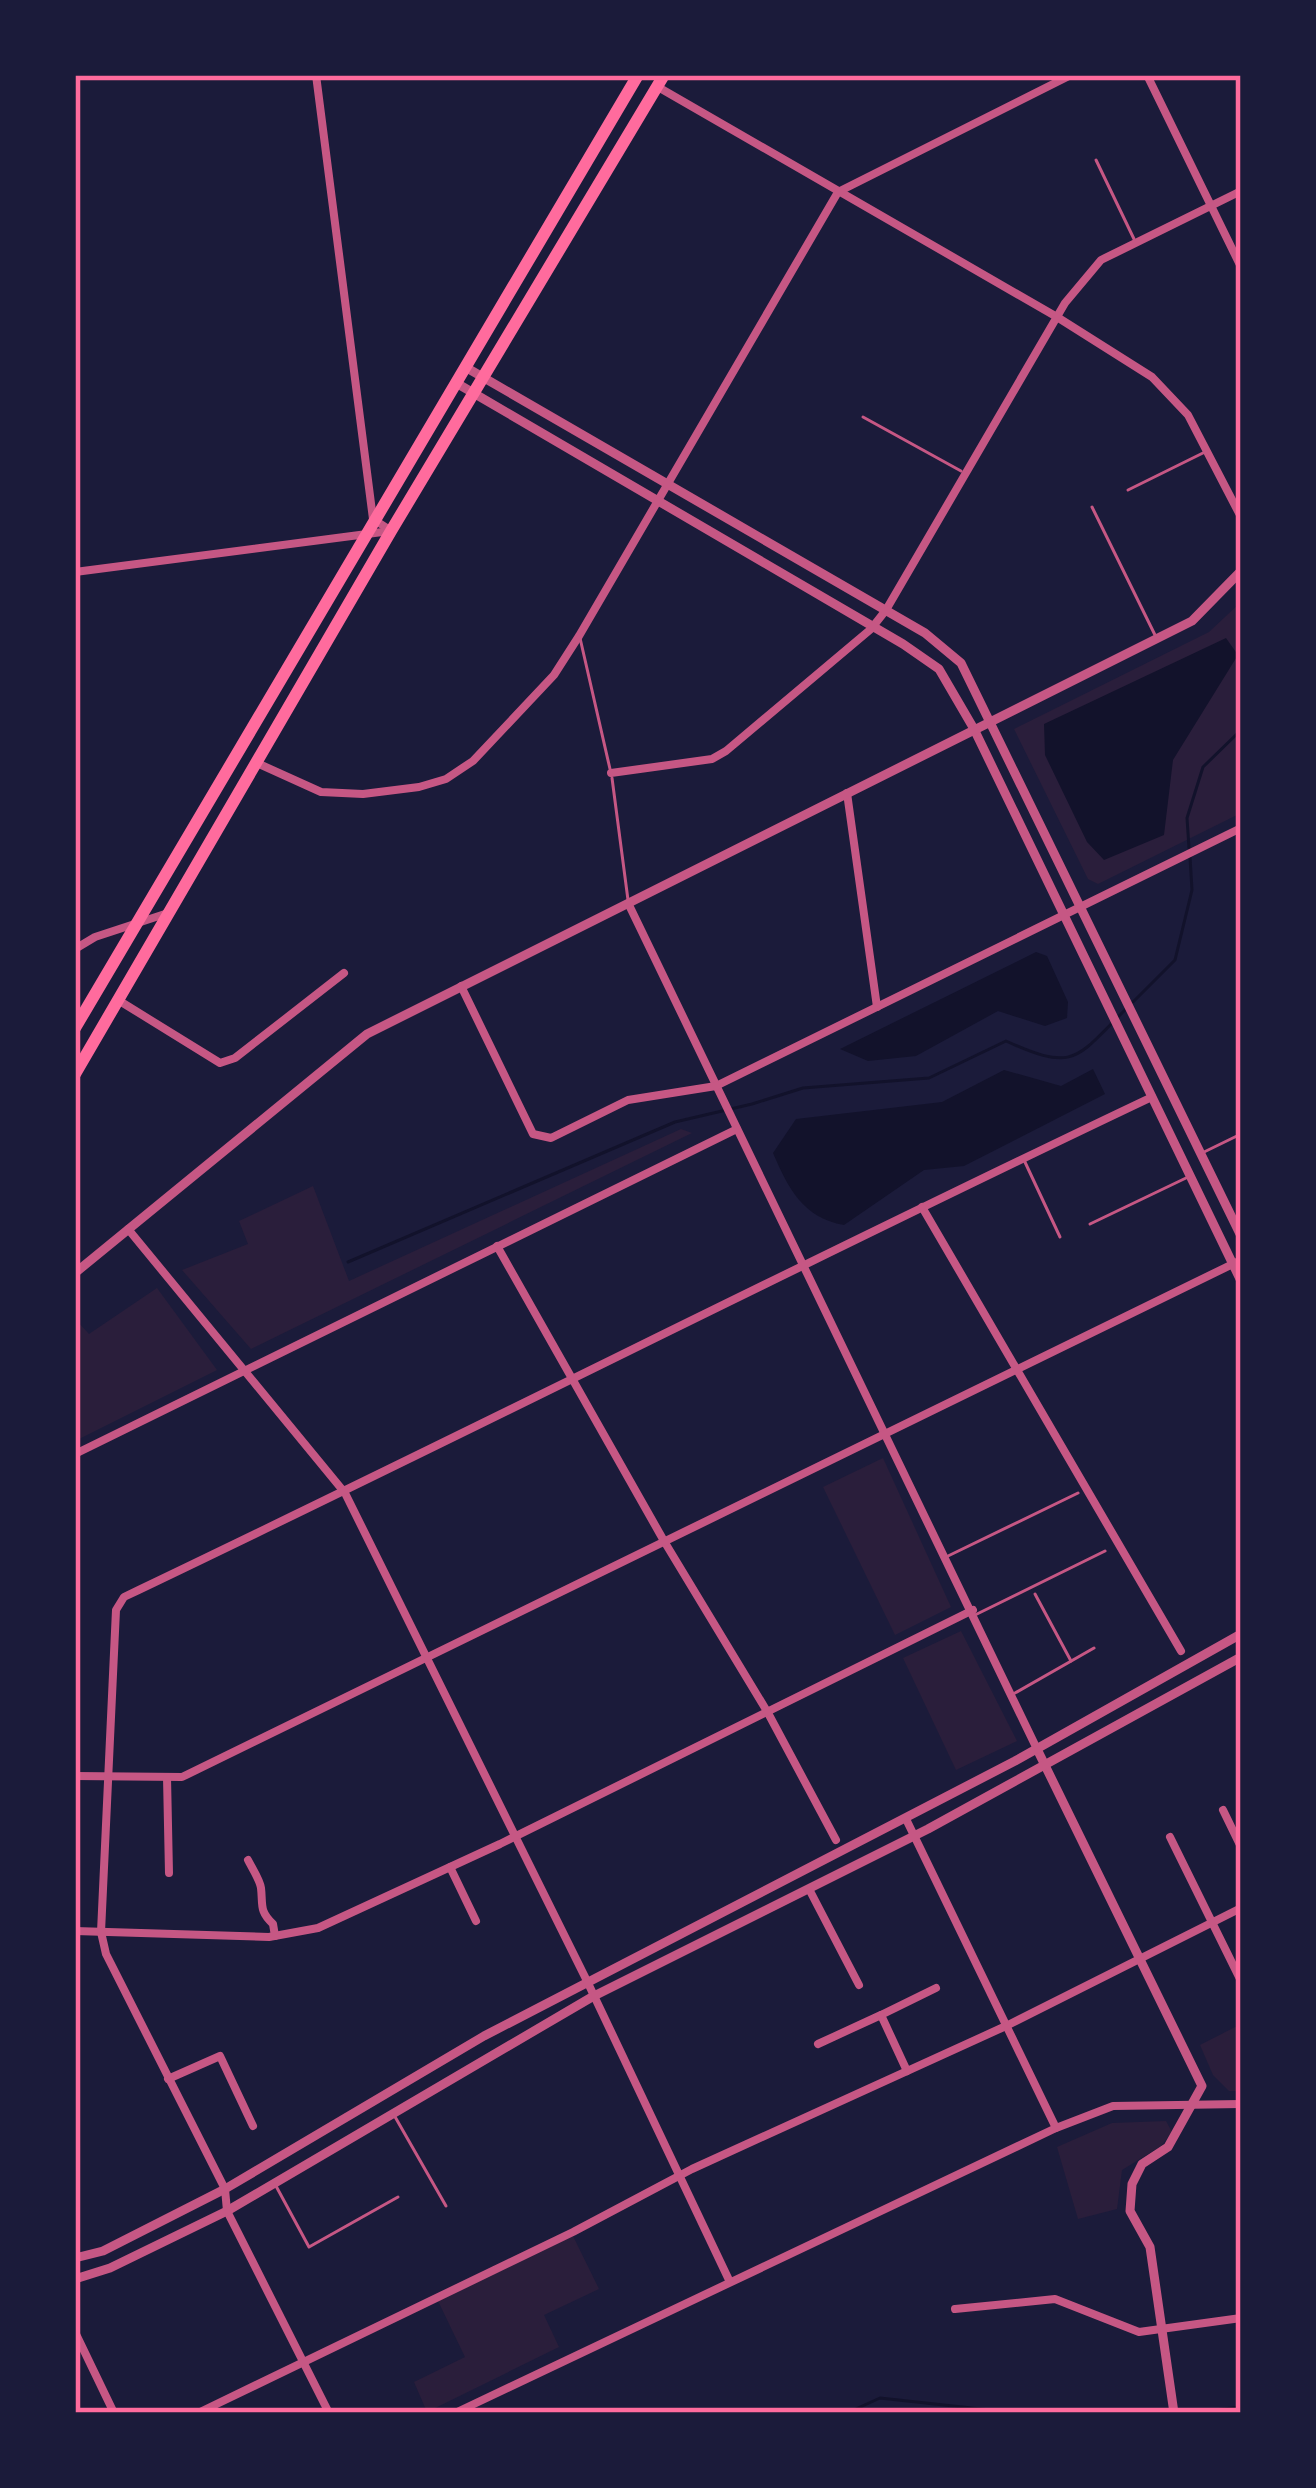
<svg xmlns="http://www.w3.org/2000/svg" width="1316" height="2488" font-family="Jost,sans-serif">
<style>
.green{fill:#2a1e3b}
.water{fill:#12122b}
.lines{fill:none;stroke-linecap:round;stroke-linejoin:round}
.stream{stroke:#12122b;stroke-width:3}
.service{stroke:#c65784;stroke-width:3}
.minor{stroke:#c65784;stroke-width:8}
.tertiary{stroke:#c65784;stroke-width:9}
.primary{stroke:#ff6b9d;stroke-width:12}
.neatline{fill:none;stroke:#ff6b9d;stroke-width:4.5}
</style>
<rect width="100%" height="100%" fill="#1b1b3a"/>
<g class="green">
<path d="M1241,602V813L1098,884L1088,879L1014,729L1209,632Z"/>
<path d="M681,1129L692,1133L251,1349L182,1270L248,1244L239,1221L313,1186L349,1281Z"/>
<path d="M157,1288L217,1370L75,1441V1319L89,1334Z"/>
<path d="M883,1458L951,1607L895,1635L823,1487Z"/>
<path d="M961,1631L1017,1741L956,1770L903,1658Z"/>
<path d="M1241,2024V2091H1229L1213,2075L1200,2045Z"/>
<path d="M1166,2121L1172,2132L1161,2146L1122,2170L1117,2209L1078,2219L1057,2147L1112,2123Z"/>
<path d="M573,2236L599,2289L544,2315L559,2347L427,2412L414,2382L465,2357L438,2301Z"/>
</g>
<g class="water">
<path d="M1226,638L1238,655L1173,760L1164,835L1104,860L1087,842L1045,755L1044,724Z"/>
<path d="M1036,952L1047,956L1068,1002L1067,1018L1045,1026L998,1011L916,1056L868,1061L840,1049Z"/>
<path d="M1093,1069L1105,1094L964,1166L924,1170L844,1225C803,1218 788,1188 773,1153L796,1119L942,1102L1004,1070L1061,1086Z"/>
</g>
<g class="lines">
<g class="stream">
<path d="M1189,848L1187,818L1203,767L1241,730"/>
<path d="M1133,1002L1175,960L1192,890L1190,857"/>
<path d="M348,1262L675,1122L752,1104L803,1088L929,1078L1006,1041C1076,1073 1076,1058 1126,1009"/>
<path d="M847,2413L880,2398L1017,2413"/>
<path d="M1188,2413L1241,2407"/>
</g>
<g class="service">
<path d="M1096,160L1134,239"/>
<path d="M863,417L961,471"/>
<path d="M1128,490L1207,451"/>
<path d="M1092,507L1155,635"/>
<path d="M580,638L610,769"/>
<path d="M612,778L628,900"/>
<path d="M1202,1153L1241,1134"/>
<path d="M1024,1160L1060,1237"/>
<path d="M1090,1224L1186,1178"/>
<path d="M948,1556L1078,1493"/>
<path d="M1035,1594L1071,1661"/>
<path d="M977,1614L1105,1551"/>
<path d="M1015,1693L1094,1648"/>
<path d="M394,2115L446,2206"/>
<path d="M276,2186L309,2247L398,2197"/>
</g>
<g class="minor">
<path d="M316,75L373,519L390,530"/>
<path d="M1147,75L1241,267"/>
<path d="M658,87L1057,317L1152,377L1188,415L1241,517"/>
<path d="M75,572L390,531"/>
<path d="M257,763L321,792L363,794L419,787L446,779L473,761L554,675L579,636L838,192L1071,75"/>
<path d="M611,773L712,759L726,751L871,629L886,610L1065,303L1101,260L1241,191"/>
<path d="M847,793L877,1007"/>
<path d="M629,905L1037,1749"/>
<path d="M75,949L95,937L168,913"/>
<path d="M461,986L533,1134L551,1138L628,1100L716,1086L1241,828"/>
<path d="M118,1000L220,1063L235,1058L344,973"/>
<path d="M922,1207L1181,1651"/>
<path d="M128,1229L345,1493L587,1981L729,2280"/>
<path d="M497,1246L664,1541L768,1713L836,1840"/>
<path d="M75,1454L737,1129"/>
<path d="M75,1776L182,1777L1241,1260"/>
<path d="M167,1777L169,1873"/>
<path d="M1223,1810L1241,1847"/>
<path d="M906,1819L1056,2128"/>
<path d="M1170,1837L1241,1981"/>
<path d="M248,1860C252,1868 260,1880 261,1888C263,1905 259,1911 273,1924L275,1936"/>
<path d="M450,1867L476,1921"/>
<path d="M809,1889L859,1985"/>
<path d="M75,1931L269,1937L318,1928L500,1844L973,1610"/>
<path d="M818,2044L881,2015"/>
<path d="M907,2071L881,2015L936,1988"/>
<path d="M168,2079L220,2056L253,2126"/>
<path d="M955,2309L1055,2299L1139,2332L1241,2318"/>
<path d="M75,2332L114,2413"/>
<path d="M198,2413L573,2232L692,2169L1006,2026L1241,1908"/>
<path d="M329,2413L227,2211L225,2189L106,1954L101,1932L116,1610L124,1597C468,1433 808,1260 1152,1097"/>
<path d="M455,2413L1056,2128L1113,2106L1241,2104"/>
</g>
<g class="tertiary">
<path d="M467,368L925,633L961,663L1241,1236"/>
<path d="M458,384L903,644L939,669L974,729L1241,1281"/>
<path d="M75,1273L367,1034L1192,621L1241,571"/>
<path d="M1037,1749L1202,2086L1168,2147L1142,2164L1132,2184L1130,2211L1150,2247L1174,2413"/>
<path d="M75,2258L103,2251L225,2189L484,2036L1015,1761L1241,1634"/>
<path d="M75,2279L110,2268L227,2211L592,1997L928,1829L1241,1657"/>
</g>
<g class="primary">
<path d="M75,1028L638,75"/>
<path d="M75,1074L391,531L664,75"/>
</g>
</g>
<rect width="1316" height="2488" fill="none" stroke="#1b1b3a" stroke-width="156"/>
<rect x="78" y="78" width="1160" height="2332" class="neatline"/>
</svg>
